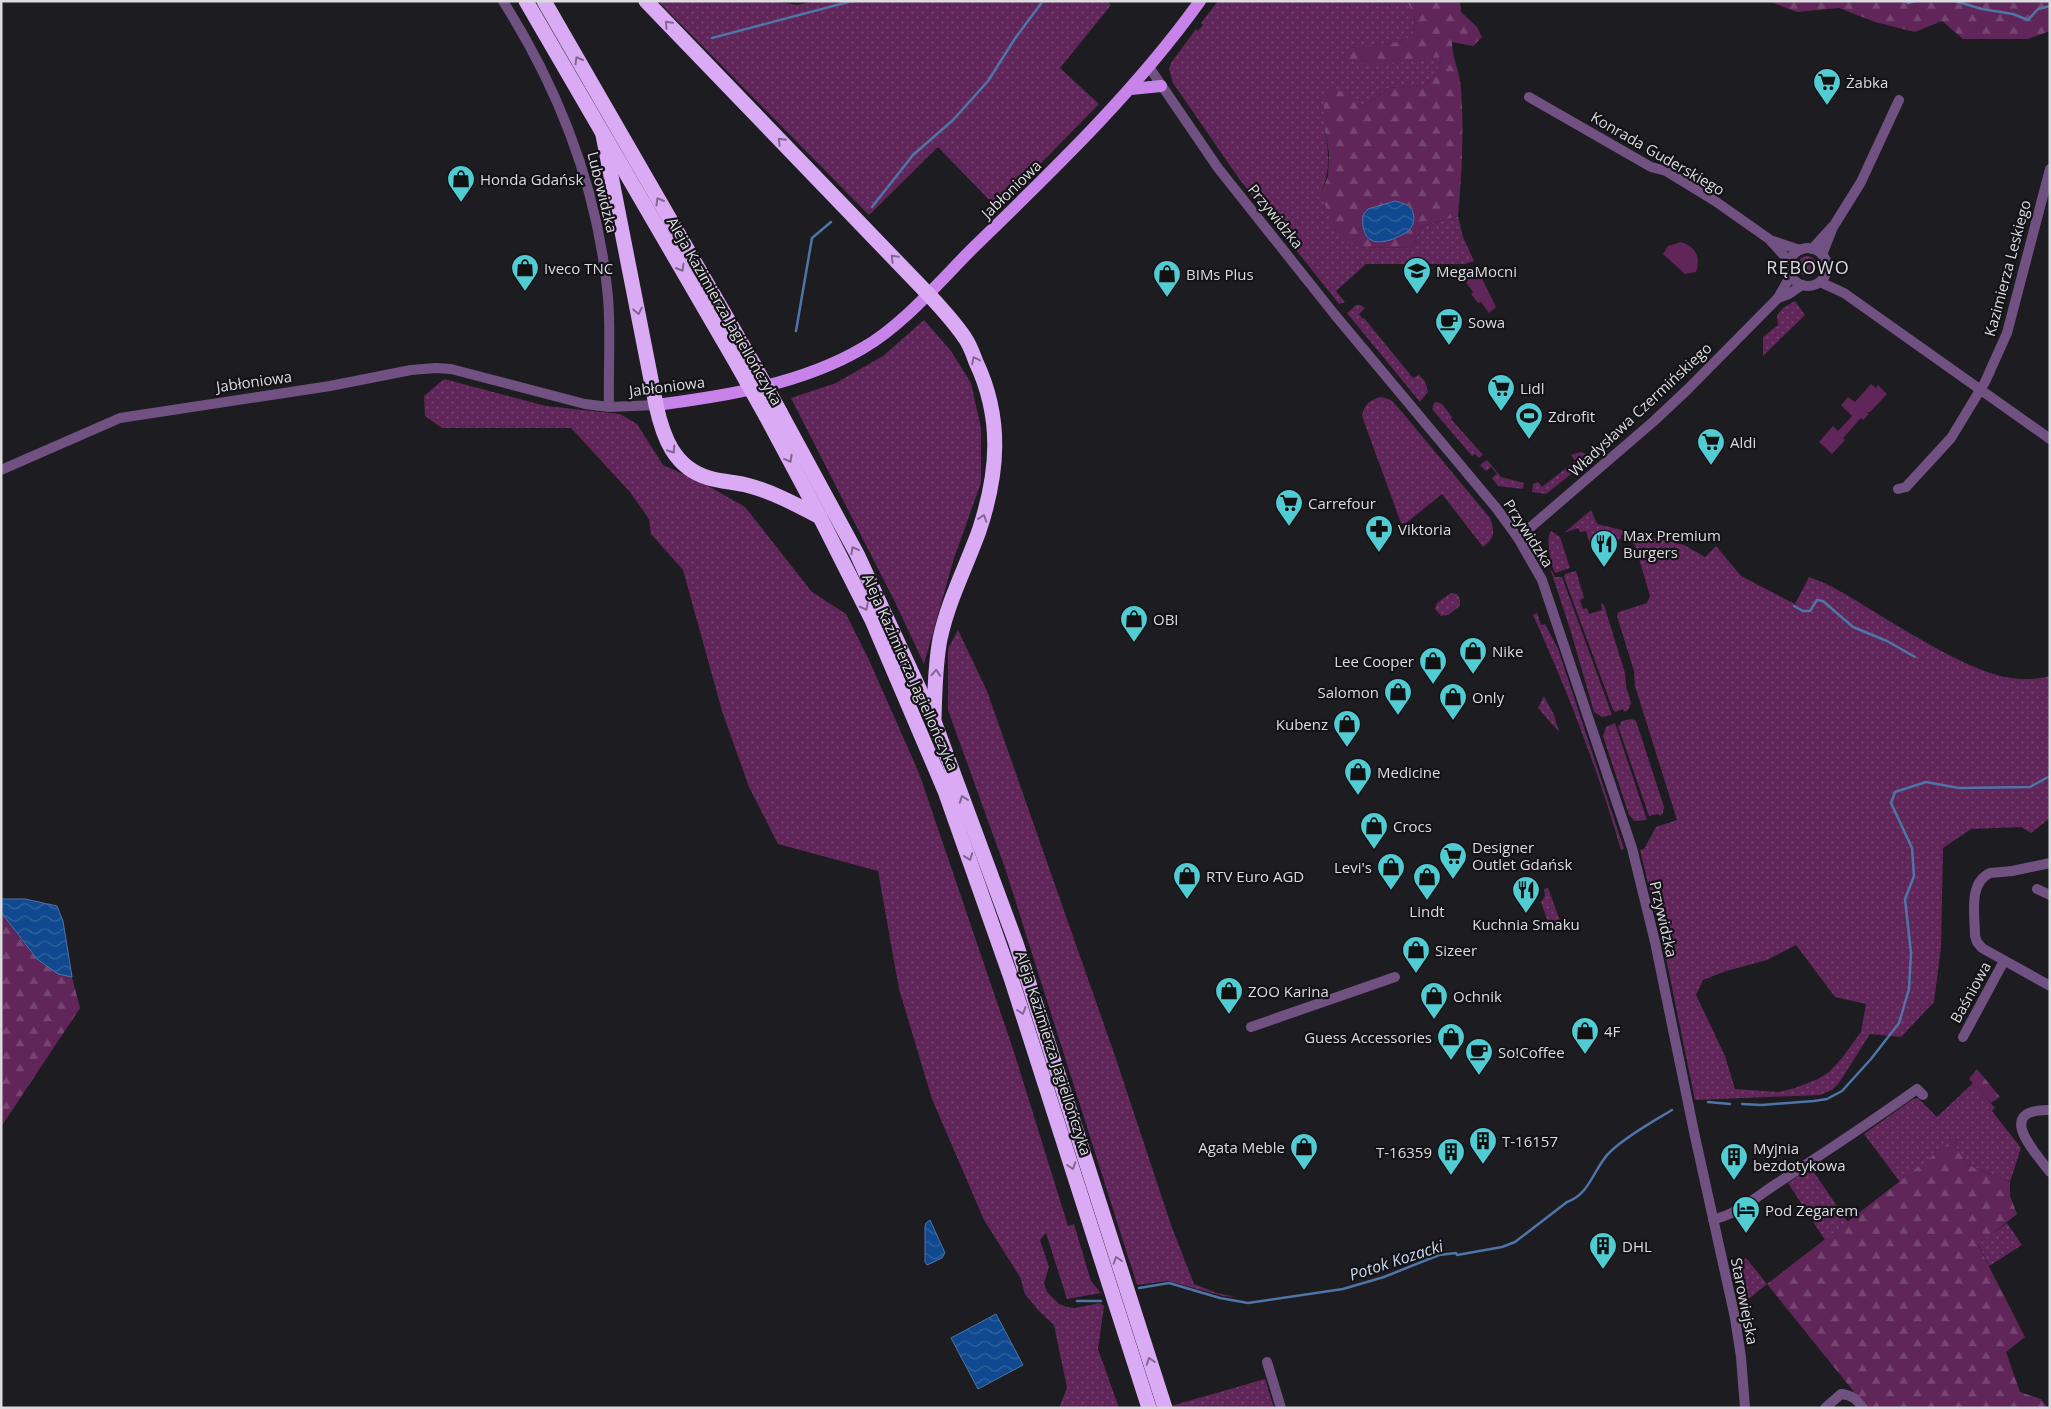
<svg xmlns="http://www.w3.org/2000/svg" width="2051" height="1409" font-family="'Open Sans',sans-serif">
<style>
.grass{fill:url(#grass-dots);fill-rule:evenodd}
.forest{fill:url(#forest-firs);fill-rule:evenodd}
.park{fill:#602659}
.water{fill:url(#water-waves);stroke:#4d75a7}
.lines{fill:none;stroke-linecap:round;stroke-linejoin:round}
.stream{stroke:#4d75a7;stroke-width:2.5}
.minor{stroke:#715182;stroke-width:10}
.major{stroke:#c883eb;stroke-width:12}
.highway{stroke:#daaaf4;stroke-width:15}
.highway-bridge{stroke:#daaaf4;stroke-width:15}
.oneway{stroke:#816691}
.labels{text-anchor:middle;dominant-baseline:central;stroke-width:4.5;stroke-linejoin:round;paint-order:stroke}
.poi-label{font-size:15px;fill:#dcdbdf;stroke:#141317;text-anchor:start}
.street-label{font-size:15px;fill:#dcdbdf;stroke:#141317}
.water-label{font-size:16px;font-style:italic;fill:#ccdaee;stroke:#141317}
.quarter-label{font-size:18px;letter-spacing:1px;fill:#d9d7df;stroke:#141317}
</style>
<defs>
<pattern id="grass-dots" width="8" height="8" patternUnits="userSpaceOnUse" patternTransform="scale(1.25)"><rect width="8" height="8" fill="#602659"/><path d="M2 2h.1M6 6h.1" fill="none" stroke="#764570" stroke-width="1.8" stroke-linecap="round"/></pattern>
<pattern id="forest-firs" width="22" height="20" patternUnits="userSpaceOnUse" patternTransform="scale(1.25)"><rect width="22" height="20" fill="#602659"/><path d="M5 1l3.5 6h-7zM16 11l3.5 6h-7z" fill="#764570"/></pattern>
<pattern id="water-waves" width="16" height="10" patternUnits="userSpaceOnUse" patternTransform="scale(1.25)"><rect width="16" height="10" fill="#10498f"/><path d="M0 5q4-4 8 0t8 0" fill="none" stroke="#32639e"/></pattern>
</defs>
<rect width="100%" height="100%" fill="#1d1c21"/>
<g class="grass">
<path d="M658,1H772L798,5L812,1H1107L1111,5L1060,68L1099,104L997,208L938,147L869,215Z"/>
<path d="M1218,1H1407L1415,19L1413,36L1397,42L1351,48L1427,58L1441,57L1437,73L1425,85L1388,88L1363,107L1324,127C1329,154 1331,168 1321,194L1358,247L1412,248L1422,226L1458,216L1463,237L1474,261L1465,264H1366L1336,291L1345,302L1339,304L1240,180L1173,83L1169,69L1171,63L1196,29L1198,31L1203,25L1201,23Z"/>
<circle cx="1807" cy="266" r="10"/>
<path d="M1795,301L1805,315L1763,356V337L1778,325L1777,315L1783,308Z"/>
<path d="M1356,305H1360L1365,308L1359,314L1363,319L1364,318L1413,378L1419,375L1425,381L1428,392L1420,402L1347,313Z"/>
<path d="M924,320L951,351L971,383L981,428V483L954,558L924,664L895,602L791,398L836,383L883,356Z"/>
<path d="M444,379L546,406L620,414L637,424L663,465L705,484L745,507L812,592L846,614L869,660L919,773L1014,1052L1068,1226L1074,1224L1091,1281L1101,1293L1067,1299L1046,1233L1040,1240L1049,1267L1044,1283L1047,1292L1059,1304L1067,1307L1075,1308L1100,1303L1104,1306L1098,1349L1119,1408H1059L1067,1388L1054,1325L1038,1310L1025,1294L1020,1277L984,1220L932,1099L899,989L878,871L778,844L749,787L722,711L683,570L651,534L649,519L630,492L571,428H442L425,416L424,396Z"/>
<path d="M1381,397L1391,400L1402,412L1490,518C1495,532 1495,538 1483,547L1442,494L1405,524L1401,523L1362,416C1364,405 1369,400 1381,397Z"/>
<path d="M1437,402L1442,404L1452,417L1451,419L1483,455L1479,458L1475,454L1472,456L1432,409L1434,403Z"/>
<path d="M1580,452L1586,454V462L1546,494L1532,492L1533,484L1538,482L1542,487L1575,461L1571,455Z"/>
<path d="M1487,460L1501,477L1524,483L1523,489L1498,486L1492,478L1497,474L1491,467L1486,471L1480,465Z"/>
<path d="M1591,510L1597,524L1684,545L1705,557L1716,546L1741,576L1795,604L1809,577C1832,585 1852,598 1873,611C1897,626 1921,640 1945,653C1979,670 2011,686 2050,676V818L2031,833L2021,827L1971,829L1943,848L1941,947L1934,1002L1901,1037L1870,1034L1839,1083L1832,1090L1820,1095L1695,1100L1665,953L1640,850L1644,849L1656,827L1677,820L1635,686L1634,671L1617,616L1619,612L1647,603L1650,596L1635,545L1627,539V535H1621V539L1615,541L1609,535L1591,541L1593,543L1590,544L1586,531L1580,532L1578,528L1564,533ZM1796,945L1835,997L1866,1004L1861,1032L1842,1058L1829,1072L1818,1079L1795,1088L1779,1092L1735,1089L1725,1056L1696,995L1703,980L1726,971L1767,960Z"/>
<path d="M1551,531L1560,537L1570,568L1555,573C1551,565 1545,538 1551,531Z"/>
<path d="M1550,568L1555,577H1562L1612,715L1602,717L1594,712L1571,632Z"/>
<path d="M1576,571L1584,598L1580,600L1583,609L1587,608L1589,614L1602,610L1601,603L1604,605L1625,673L1626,686L1631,703L1628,710L1624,712L1623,709L1615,712L1613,710L1564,577L1565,574Z"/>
<path d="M1451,593L1457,594L1460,599V606L1448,615L1441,616L1435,609L1437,603Z"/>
<path d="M1537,613L1541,625L1545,624L1558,649L1624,849L1621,850C1598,770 1568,692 1533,615Z"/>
<path d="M958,630L987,691L1115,1056L1171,1225L1194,1284L1217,1293L1236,1297L1223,1296L1168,1281L1137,1285L1005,868L948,710V649Z"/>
<path d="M1544,696L1554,715L1559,732L1538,708Z"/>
<path d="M1630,719L1635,720L1637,724L1664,807L1663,813L1660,816L1658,814L1649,816L1618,726L1621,725L1620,722Z"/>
<path d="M1615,723L1647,820L1635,821L1629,815L1603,736L1606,727Z"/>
<path d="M1548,888L1560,921L1549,925L1541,902L1545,896L1544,889Z"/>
<path d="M1973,1083L1995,1108L1992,1111L2021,1148L2010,1182L1968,1165L1956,1147L1957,1138L1900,1182L1864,1134L1913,1099L1918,1098L1937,1117Z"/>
<path d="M1811,1168L1848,1222L1825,1240L1788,1183Z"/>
<path d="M2007,1223L2022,1245L1989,1266L1978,1244Z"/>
<path d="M1746,1258L1767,1284L1744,1303L1736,1265Z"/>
<path d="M1265,1379L1274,1408H1171V1406Z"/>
</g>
<g class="forest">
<path d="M1407,1H1460L1461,12L1477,27L1482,37L1473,46L1452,42C1452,58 1460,72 1461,88C1464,131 1462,174 1458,216L1422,226L1412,248L1358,247L1334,229L1321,194L1328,176L1329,153L1324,127V93L1332,88L1349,94L1363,107L1388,88L1425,85L1437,73L1441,57C1405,60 1382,69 1345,60L1351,48L1397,42L1413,36L1415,19ZM1408,205L1413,211L1414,221L1372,241L1364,231Z"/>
<path d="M1768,1H2050V31L2028,39H1963L1942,21L1915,32L1875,22L1839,8L1797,12Z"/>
<path d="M1,912C22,940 37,967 72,977L80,1008L1,1127Z"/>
<path d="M1977,1069L2000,1097L1991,1103L1969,1079Z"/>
<path d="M1957,1137L1956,1147L1968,1165L2010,1182V1196L2017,1214L1978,1245L2025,1337L2006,1352L2020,1392L2041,1399L2048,1408H1867L1767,1284Z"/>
</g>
<g class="park">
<path d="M1681,242C1696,247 1701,257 1696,272L1685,274L1663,254L1668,246Z"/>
<path d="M1476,266L1496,307L1489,313L1481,302L1478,303L1471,294L1473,292L1458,271Z"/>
<path d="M1871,384L1876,388L1878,385L1887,394L1870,412H1867L1869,414L1863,420L1861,418L1843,438L1845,440L1832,454L1819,442L1833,426L1838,431L1852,416L1841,405L1848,397L1855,402Z"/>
</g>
<g class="water">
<path d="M1395,201C1399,202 1404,203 1407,205C1415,209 1416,222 1410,229C1407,233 1398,237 1393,239C1371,247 1361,238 1363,215L1368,209Z"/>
<path d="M1,899H25L57,906L63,921L72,977L58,974L37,959L1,912Z"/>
<path d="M930,1220L945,1253L942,1258L927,1265L925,1262V1227L926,1223Z"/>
<path d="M996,1314L1023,1365L978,1389L951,1338Z"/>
</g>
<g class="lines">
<g class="stream">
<path d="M1905,1L1908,3L1916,1"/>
<path d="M1955,1L1982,9L2013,14L2028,20L2038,9L2050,6"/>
<path d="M712,38L852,1"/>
<path d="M872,207L913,155L953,120L988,81L1016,37L1043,1"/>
<path d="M796,331L812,238L831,222"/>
<path d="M1794,606L1803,611H1810L1817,600L1823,601L1853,627L1887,641L1915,657"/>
<path d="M1708,1102L1730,1104"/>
<path d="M1742,1104L1762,1105L1814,1101L1827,1099L1842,1091L1871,1059L1899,1023L1909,989L1911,953L1905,899L1914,876L1912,848L1891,803L1895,792L1926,782L1959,788L2030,787L2050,776"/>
<path d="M1139,1288L1169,1283L1220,1298L1248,1303L1343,1289L1384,1277L1439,1255L1456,1253L1457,1255L1502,1247L1515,1242L1567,1202C1591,1194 1594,1166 1611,1151C1628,1135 1652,1122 1672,1110"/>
<path d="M1077,1301H1101"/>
</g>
<g class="minor">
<path d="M503,1C560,91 598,191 608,297C611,333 608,370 609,407"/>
<path d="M1149,67L1218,168L1335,315L1497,509L1518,538L1542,580L1632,848L1655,942L1694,1132L1735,1318L1741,1357L1745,1408"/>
<path d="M1529,97L1651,167L1666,171L1715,201L1769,239L1790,262"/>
<path d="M1773,241L1800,250"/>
<circle cx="1808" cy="267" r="19"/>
<path d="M1812,249L1832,227"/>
<path d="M1822,255L1833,227L1861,182L1899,100"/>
<path d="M1820,282L1844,293L2050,439"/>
<path d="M1778,298L1789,294L1802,285"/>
<path d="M1,470L120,418L330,386L411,370L436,368L451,369L585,404L609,407L656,405"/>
<path d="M1898,489L1906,487L1951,438L1985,382L2007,333L2050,169"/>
<path d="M1518,538L1654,421L1688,389L1778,298L1791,275"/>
<path d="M2050,863L2012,871L1990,873C1968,883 1975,915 1975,936L1977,942L1982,948L2050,986"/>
<path d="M2037,889L2050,895"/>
<path d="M1251,1027L1395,977"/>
<path d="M1963,1037L2004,961"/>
<path d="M2050,1110C1994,1109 2034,1151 2050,1172"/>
<path d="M1713,1219C1733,1217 1759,1195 1776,1184C1824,1153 1871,1122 1917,1089L1923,1095"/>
<path d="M1267,1362L1281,1408"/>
<path d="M1825,1408L1841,1394C1852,1395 1856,1399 1863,1408"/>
</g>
<g class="major">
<path d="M1131,89L1161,86"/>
<path d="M656,405C726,396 802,384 863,348C903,325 939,282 972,249C1053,170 1134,93 1200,1"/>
</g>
<g class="highway">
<path d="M526,1L738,366"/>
<path d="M544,1L754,365"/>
<path d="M646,1L931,297C943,310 955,323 965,338C970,345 973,354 976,362C1003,419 998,474 979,531C966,567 948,601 940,639C935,665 935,691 934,718"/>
<path d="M603,135L656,405C663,437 674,468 709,478C722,482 737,482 750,486C775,493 797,505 820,517"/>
<path d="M780,412L857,554L934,721L1016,943L1165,1408"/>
<path d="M766,416L820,517L872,620L945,791L1011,978L1149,1408"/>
</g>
<g class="highway-bridge">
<path d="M754,365L780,412"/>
<path d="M738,366L766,416"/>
</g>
</g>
<defs><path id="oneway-chevron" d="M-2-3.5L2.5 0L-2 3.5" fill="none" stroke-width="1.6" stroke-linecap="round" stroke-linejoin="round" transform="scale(1.25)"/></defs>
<g class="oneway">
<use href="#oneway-chevron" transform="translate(668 24) rotate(-134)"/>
<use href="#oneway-chevron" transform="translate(578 60) rotate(-120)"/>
<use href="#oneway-chevron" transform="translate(781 141) rotate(-134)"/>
<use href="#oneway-chevron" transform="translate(659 201) rotate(-120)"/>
<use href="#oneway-chevron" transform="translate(894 258) rotate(-134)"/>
<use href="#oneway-chevron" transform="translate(681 268) rotate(60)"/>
<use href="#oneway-chevron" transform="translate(638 311) rotate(79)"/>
<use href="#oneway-chevron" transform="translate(975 360) rotate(-115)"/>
<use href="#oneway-chevron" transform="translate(672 450) rotate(57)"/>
<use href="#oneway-chevron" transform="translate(789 459) rotate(61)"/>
<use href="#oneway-chevron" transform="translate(983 518) rotate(-72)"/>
<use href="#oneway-chevron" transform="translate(854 550) rotate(-118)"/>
<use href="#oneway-chevron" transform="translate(865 607) rotate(63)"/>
<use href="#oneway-chevron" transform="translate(936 673) rotate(-86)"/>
<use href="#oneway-chevron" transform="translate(963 799) rotate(-110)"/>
<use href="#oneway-chevron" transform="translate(969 857) rotate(70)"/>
<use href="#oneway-chevron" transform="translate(1022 1011) rotate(72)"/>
<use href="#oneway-chevron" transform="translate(1072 1166) rotate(72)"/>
<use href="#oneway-chevron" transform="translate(1117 1260) rotate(-108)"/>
<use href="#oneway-chevron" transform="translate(1150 1361) rotate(-108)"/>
</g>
<defs>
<symbol id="supermarket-pin" viewBox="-11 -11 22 30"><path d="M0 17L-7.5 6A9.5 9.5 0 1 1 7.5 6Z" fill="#51ccd3" stroke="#141317"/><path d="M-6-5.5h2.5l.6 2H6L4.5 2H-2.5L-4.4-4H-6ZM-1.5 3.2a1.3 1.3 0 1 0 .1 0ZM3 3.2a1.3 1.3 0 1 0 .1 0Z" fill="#111"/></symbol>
<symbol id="shop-pin" viewBox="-11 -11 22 30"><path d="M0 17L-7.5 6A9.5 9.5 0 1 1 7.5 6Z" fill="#51ccd3" stroke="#141317"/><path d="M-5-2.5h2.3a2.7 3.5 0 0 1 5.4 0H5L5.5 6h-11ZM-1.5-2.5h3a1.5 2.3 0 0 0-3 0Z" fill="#111"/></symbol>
<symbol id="school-pin" viewBox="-11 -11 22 30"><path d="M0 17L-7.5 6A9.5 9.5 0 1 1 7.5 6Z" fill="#51ccd3" stroke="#141317"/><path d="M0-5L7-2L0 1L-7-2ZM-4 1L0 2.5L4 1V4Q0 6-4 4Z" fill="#111"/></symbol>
<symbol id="cafe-pin" viewBox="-11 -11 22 30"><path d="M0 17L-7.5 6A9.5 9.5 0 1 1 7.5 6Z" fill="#51ccd3" stroke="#141317"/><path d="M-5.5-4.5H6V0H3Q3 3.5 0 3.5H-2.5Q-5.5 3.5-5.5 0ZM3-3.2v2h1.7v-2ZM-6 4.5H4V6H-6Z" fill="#111"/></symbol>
<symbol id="stadium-pin" viewBox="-11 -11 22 30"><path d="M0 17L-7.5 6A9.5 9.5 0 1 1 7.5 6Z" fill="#51ccd3" stroke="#141317"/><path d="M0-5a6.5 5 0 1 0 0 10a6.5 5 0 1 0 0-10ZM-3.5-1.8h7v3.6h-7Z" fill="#111"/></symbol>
<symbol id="pharmacy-pin" viewBox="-11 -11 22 30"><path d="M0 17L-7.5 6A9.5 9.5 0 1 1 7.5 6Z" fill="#51ccd3" stroke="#141317"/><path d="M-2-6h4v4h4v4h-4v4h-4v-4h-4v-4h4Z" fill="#111"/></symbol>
<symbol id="restaurant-pin" viewBox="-11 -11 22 30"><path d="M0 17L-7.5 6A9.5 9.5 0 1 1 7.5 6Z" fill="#51ccd3" stroke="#141317"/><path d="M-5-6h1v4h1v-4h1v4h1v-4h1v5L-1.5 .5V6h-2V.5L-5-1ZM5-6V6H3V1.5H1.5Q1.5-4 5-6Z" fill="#111"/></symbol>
<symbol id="building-pin" viewBox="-11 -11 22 30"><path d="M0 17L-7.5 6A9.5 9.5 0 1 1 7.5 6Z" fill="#51ccd3" stroke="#141317"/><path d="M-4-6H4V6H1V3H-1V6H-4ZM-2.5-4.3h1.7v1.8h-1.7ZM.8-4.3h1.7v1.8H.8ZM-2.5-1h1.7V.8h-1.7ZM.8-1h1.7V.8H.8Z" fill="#111"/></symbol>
<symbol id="hotel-pin" viewBox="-11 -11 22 30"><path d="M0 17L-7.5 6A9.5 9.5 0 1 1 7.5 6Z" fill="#51ccd3" stroke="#141317"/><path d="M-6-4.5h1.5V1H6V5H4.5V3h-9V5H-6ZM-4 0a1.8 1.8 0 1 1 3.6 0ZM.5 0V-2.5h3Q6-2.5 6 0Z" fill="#111"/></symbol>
</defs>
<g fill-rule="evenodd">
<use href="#supermarket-pin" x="1811" y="66" width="32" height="43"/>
<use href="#shop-pin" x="445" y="163" width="32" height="43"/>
<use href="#shop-pin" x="509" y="252" width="32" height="43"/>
<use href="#school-pin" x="1401" y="255" width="32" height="43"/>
<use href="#shop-pin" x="1151" y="258" width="32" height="43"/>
<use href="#cafe-pin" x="1433" y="306" width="32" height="43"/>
<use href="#supermarket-pin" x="1485" y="372" width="32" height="43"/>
<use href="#stadium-pin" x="1513" y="400" width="32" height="43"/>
<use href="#supermarket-pin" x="1695" y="426" width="32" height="43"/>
<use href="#supermarket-pin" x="1273" y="487" width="32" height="43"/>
<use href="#pharmacy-pin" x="1363" y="513" width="32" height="43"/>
<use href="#restaurant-pin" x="1588" y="528" width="32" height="43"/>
<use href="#shop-pin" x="1118" y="603" width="32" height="43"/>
<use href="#shop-pin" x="1457" y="635" width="32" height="43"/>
<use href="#shop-pin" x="1417" y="645" width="32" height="43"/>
<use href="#shop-pin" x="1382" y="676" width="32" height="43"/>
<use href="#shop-pin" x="1437" y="681" width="32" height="43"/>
<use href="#shop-pin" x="1331" y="708" width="32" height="43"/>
<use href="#shop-pin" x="1342" y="756" width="32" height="43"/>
<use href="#shop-pin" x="1358" y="810" width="32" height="43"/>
<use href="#supermarket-pin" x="1437" y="840" width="32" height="43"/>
<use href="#shop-pin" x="1375" y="851" width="32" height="43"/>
<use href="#shop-pin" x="1171" y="860" width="32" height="43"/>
<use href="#shop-pin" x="1411" y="861" width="32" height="43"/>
<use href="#restaurant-pin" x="1510" y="874" width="32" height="43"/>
<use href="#shop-pin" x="1400" y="934" width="32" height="43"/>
<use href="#shop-pin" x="1213" y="975" width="32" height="43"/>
<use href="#shop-pin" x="1418" y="980" width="32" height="43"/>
<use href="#shop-pin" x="1569" y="1015" width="32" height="43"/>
<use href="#shop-pin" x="1435" y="1021" width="32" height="43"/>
<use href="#cafe-pin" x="1463" y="1036" width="32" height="43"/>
<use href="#building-pin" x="1467" y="1125" width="32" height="43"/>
<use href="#shop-pin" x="1288" y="1131" width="32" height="43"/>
<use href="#building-pin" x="1435" y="1136" width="32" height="43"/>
<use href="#building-pin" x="1718" y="1141" width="32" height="43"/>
<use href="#hotel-pin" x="1730" y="1194" width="32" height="43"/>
<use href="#building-pin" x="1587" y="1230" width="32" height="43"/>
</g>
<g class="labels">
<g class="poi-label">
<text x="1846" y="82">Żabka</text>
<text x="480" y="179">Honda Gdańsk</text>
<text x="544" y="268">Iveco TNC</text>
<text x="1436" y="271">MegaMocni</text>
<text x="1186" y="274">BIMs Plus</text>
<text x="1468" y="322">Sowa</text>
<text x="1520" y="388">Lidl</text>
<text x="1548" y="416">Zdrofit</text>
<text x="1730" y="442">Aldi</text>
<text x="1308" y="503">Carrefour</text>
<text x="1398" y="529">Viktoria</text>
<text x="1623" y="535">Max Premium<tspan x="1623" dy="17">Burgers</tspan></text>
<text x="1153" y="619">OBI</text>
<text x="1492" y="651">Nike</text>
<text x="1414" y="661" text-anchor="end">Lee Cooper</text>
<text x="1379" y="692" text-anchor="end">Salomon</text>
<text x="1472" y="697">Only</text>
<text x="1328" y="724" text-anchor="end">Kubenz</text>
<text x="1377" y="772">Medicine</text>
<text x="1393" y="826">Crocs</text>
<text x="1472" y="847">Designer<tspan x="1472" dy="17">Outlet Gdańsk</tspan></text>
<text x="1372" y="867" text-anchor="end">Levi's</text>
<text x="1206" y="876">RTV Euro AGD</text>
<text x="1427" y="911" text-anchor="middle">Lindt</text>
<text x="1526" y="924" text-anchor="middle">Kuchnia Smaku</text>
<text x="1435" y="950">Sizeer</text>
<text x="1248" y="991">ZOO Karina</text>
<text x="1453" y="996">Ochnik</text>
<text x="1604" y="1031">4F</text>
<text x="1432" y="1037" text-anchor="end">Guess Accessories</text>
<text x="1498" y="1052">So!Coffee</text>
<text x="1502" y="1141">T-16157</text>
<text x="1285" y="1147" text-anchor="end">Agata Meble</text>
<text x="1753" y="1148">Myjnia<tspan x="1753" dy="17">bezdotykowa</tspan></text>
<text x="1432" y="1152" text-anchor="end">T-16359</text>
<text x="1765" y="1210">Pod Zegarem</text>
<text x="1622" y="1246">DHL</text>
</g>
<g class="street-label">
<text transform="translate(1658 153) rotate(30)">Konrada Guderskiego</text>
<text transform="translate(1011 189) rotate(-44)">Jabłoniowa</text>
<text transform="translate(603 192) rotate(76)">Lubowidzka</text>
<text transform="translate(1276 216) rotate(51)">Przywidzka</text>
<text transform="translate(2007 268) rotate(-75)">Kazimierza Leskiego</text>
<text transform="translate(725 311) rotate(60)">Aleja Kazimierza Jagiellończyka</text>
<text transform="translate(254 381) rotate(-8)">Jabłoniowa</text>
<text transform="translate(667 386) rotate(-7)">Jabłoniowa</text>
<text transform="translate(1640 409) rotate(-43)">Władysława Czermińskiego</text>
<text transform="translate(1529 533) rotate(57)">Przywidzka</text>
<text transform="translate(911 672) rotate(66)">Aleja Kazimierza Jagiellończyka</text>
<text transform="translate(1664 919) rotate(77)">Przywidzka</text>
<text transform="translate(1970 992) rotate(-61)">Baśniowa</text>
<text transform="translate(1054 1053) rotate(72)">Aleja Kazimierza Jagiellończyka</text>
<text transform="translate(1745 1301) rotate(79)">Starowiejska</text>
</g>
<g class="water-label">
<text transform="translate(1396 1260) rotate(-18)">Potok Kozacki</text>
</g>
<g class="quarter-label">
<text x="1808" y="267">RĘBOWO</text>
</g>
</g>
<rect width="2051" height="1409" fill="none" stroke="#dcdbdf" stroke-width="5"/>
</svg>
